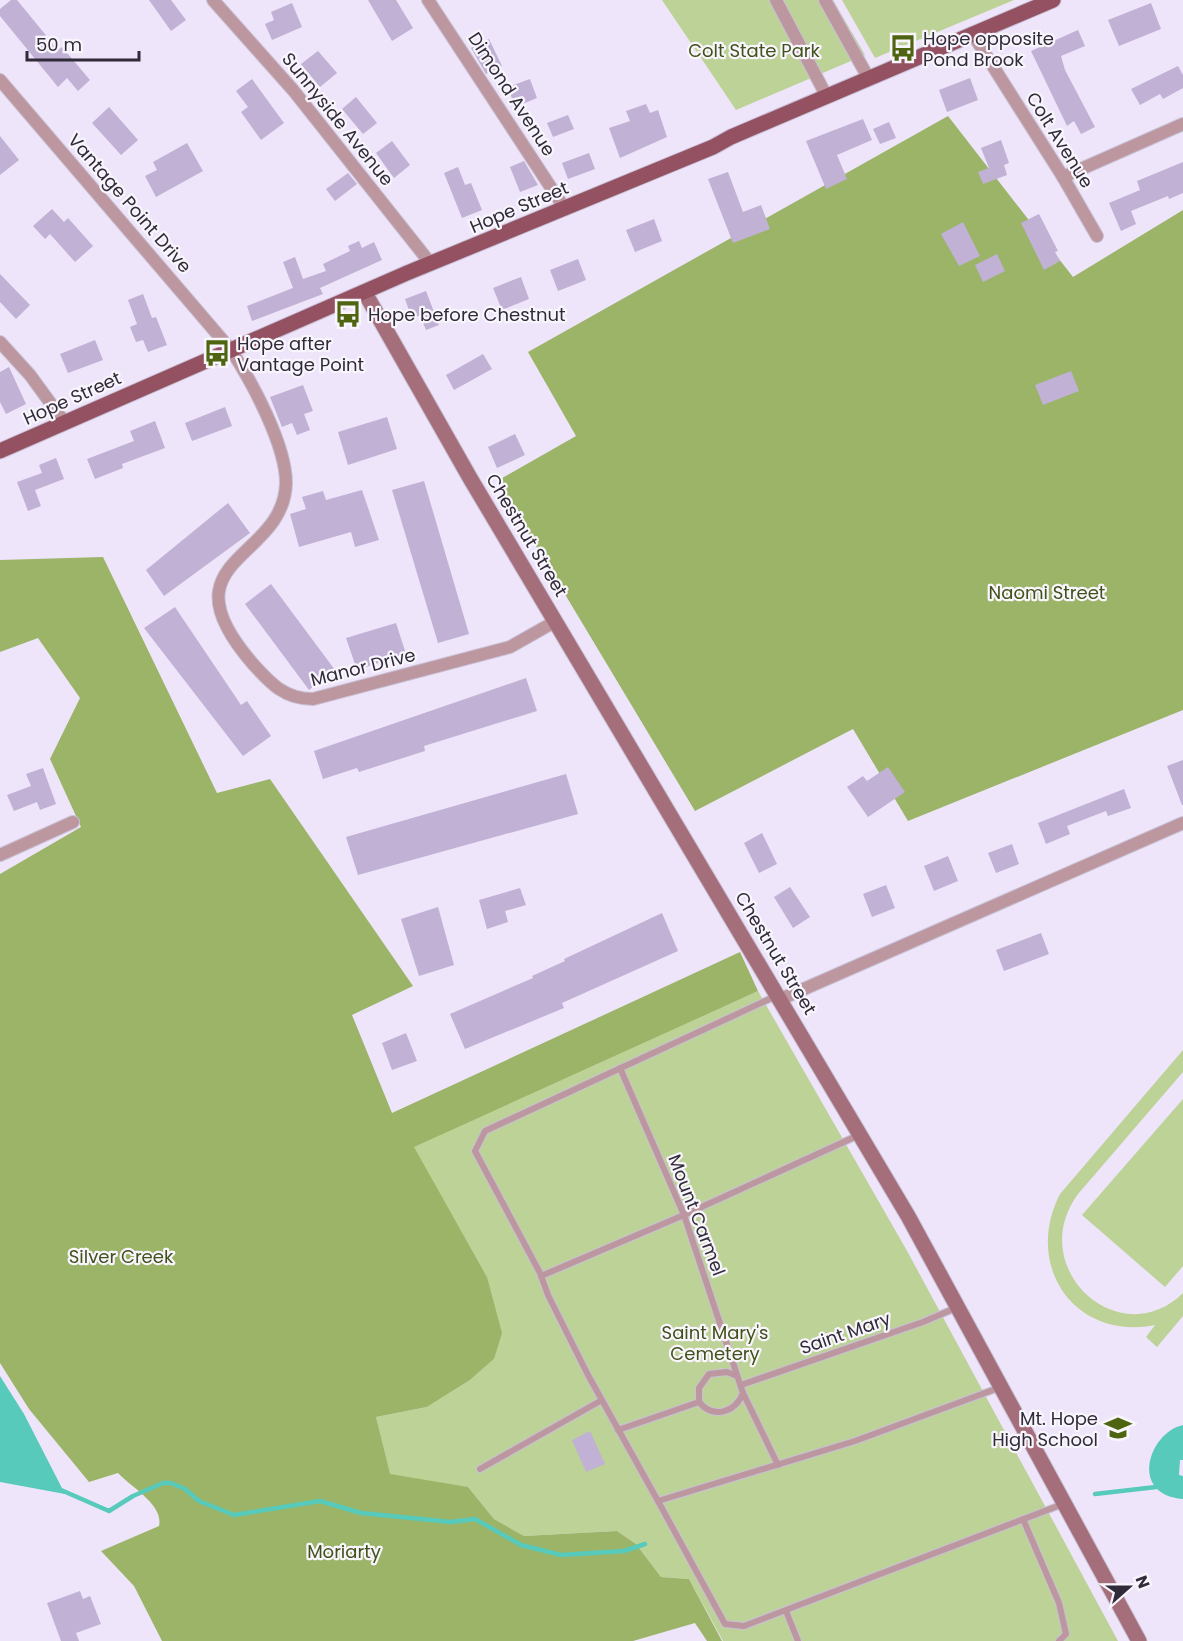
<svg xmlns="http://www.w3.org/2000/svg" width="1183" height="1641" font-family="Poppins,sans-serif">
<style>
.green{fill:#bdd296}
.forest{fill:#9bb468}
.water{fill:#57cabb}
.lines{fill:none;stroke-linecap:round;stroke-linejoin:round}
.stream{stroke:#57cabb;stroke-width:4.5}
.building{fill:#c0b1d5}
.lane-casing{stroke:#c8c0d4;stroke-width:8}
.street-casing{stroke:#c8c0d4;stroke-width:14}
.secondary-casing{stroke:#c8c0d4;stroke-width:17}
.primary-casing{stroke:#c8c0d4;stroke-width:17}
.lane{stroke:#bd979f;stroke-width:6}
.street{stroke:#bd979f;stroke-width:12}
.secondary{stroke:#a56e7b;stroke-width:15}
.primary{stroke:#935162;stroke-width:15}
.labels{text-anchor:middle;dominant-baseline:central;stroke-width:4.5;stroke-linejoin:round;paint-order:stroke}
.poi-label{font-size:18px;fill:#312b39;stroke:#f8f5fc;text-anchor:start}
.park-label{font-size:18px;fill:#41511a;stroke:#f8f5fc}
.street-label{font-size:18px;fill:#312b39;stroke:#f8f5fc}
</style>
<rect width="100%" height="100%" fill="#eee5fb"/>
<g class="green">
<path d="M662,0H833L865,55L736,110Z"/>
<path d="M842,0H1014L875,58Z"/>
<path d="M758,991L906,1249L1118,1641H723L689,1579L661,1577L636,1544L617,1531L524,1536L494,1519L468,1487L184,1641L380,1435L376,1417L427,1407L470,1380L494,1359L487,1277L413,1147L558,1079Z"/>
<path d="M1183,1050V1072L1078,1194C1024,1268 1120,1355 1183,1293V1316L1157,1347L1146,1337L1155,1325C1075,1341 1023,1266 1060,1194Z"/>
<path d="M1183,1099V1266L1165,1287L1082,1215Z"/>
</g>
<g class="forest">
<path d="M948,116L1073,277L1183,210V710L908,821L853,729L695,811L497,481L576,436L528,352Z"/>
<path d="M103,557L217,793L270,779L413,986L352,1015L392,1113L740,952L758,991L414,1147L487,1277L502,1333L494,1359L470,1380L427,1407L376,1417L390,1474L468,1487L494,1519L524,1536L617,1531L636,1544L661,1577L689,1579L722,1641H707L695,1623L633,1641H162L134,1586L101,1551L159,1526C164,1505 131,1487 118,1473L89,1482L29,1409L0,1363V874L81,827L50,759L80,698L38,638L0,652V560Z"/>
</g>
<g class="water">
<path d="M0,1376L24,1414L65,1494L0,1482Z"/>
<path d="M1183,1425V1460H1180L1179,1475L1183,1476V1499C1129,1495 1148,1433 1183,1425Z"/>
</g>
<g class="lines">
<g class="stream">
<path d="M61,1490L109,1511L133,1496L163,1483H171L185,1489L199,1501L234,1515L320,1501L361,1513L451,1522L475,1519L521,1545L561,1555L624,1551L645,1544"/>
<path d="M1095,1494L1156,1487"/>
</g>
</g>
<g class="building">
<path d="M11,0H17L58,50L62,47L90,80L78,91L67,78L58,87L0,16V9Z"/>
<path d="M149,0H171L186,20L171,31Z"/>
<path d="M368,0H396L413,28L392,41Z"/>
<path d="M292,3L302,27L272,40L265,24L274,20L271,12Z"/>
<path d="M1151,3L1161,29L1119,46L1108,20Z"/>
<path d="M1078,30L1085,46L1061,56L1065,70L1095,127L1081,134L1074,121L1067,126L1031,51Z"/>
<path d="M489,39L502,66L486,74L471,48Z"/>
<path d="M318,51L337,73L320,87L301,64Z"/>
<path d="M1178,66L1183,75V88L1163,99L1160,94L1140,105L1131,89Z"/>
<path d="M970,78L978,100L947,112L939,90Z"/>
<path d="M252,79L284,123L261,140L241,112L248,107L236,91Z"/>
<path d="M530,79L537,98L515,107L508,87Z"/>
<path d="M356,97L377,123L363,134L342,109Z"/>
<path d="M646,104L650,113L658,110L667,137L620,158L609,128L630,121L626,111Z"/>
<path d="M109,107L138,140L121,155L92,123Z"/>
<path d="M568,115L574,129L553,137L547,123Z"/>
<path d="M863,119L872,140L837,155L847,179L826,189L806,141Z"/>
<path d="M889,122L896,138L880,144L873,129Z"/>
<path d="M0,136L19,160L0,175Z"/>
<path d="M1001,140L1009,163L1004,165L1007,175L983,184L978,172L989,168L981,148Z"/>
<path d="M392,141L410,165L394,178L376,153Z"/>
<path d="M187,143L203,171L156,197L145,176L157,170L153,162Z"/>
<path d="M589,153L595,169L568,179L562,163Z"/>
<path d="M524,161L538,185L520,192L510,167Z"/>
<path d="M1183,162V193L1169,199L1168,196L1131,211L1136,224L1121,231L1109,203L1140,190L1137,181Z"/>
<path d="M458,167L465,185L471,183L482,210L462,218L444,173Z"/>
<path d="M728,172L743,212L761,205L770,229L733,243L708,179Z"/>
<path d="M348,173L357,184L335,201L326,189Z"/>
<path d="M52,209L64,222L68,218L93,246L75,262L50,234L45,239L33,226Z"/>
<path d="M1039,214L1058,251L1055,252L1060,261L1044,270L1021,223Z"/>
<path d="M654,219L662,241L635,252L626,230Z"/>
<path d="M963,222L980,256L959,266L941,234Z"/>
<path d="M359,241L362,248L374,242L382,260L320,288L323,294L252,321L247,306L293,288L283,262L295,257L303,279L326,271L323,264L350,251L348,246Z"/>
<path d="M997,254L1005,271L983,282L975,265Z"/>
<path d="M578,259L586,280L558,291L550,270Z"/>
<path d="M0,274L30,305L16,319L0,302Z"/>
<path d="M521,277L529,299L502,310L493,288Z"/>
<path d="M426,291L439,325L426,330L420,315L412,319L405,299Z"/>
<path d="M143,294L152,318L156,317L167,345L148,352L143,340L136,342L130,327L137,324L128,300Z"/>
<path d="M95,340L103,360L68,373L60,354Z"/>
<path d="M483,354L492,369L454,390L446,375Z"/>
<path d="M9,367L26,404L6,414L0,402V372Z"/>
<path d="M1071,371L1079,391L1043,405L1035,385Z"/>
<path d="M303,385L313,411L304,414L310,430L297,435L292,423L282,427L270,397Z"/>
<path d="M225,407L232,426L192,441L185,423Z"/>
<path d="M387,417L397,449L348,465L338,432Z"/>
<path d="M155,421L165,448L122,464L123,468L95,479L87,459L134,441L130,431Z"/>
<path d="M515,434L525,455L497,468L488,447Z"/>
<path d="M56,458L64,479L35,490L41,506L28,511L17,482L42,473L39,465Z"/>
<path d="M424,481L469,634L438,643L392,490Z"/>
<path d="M362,490L379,540L355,547L351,532L299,547L290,514L306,509L302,497L323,491L326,500Z"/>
<path d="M228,503L250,533L164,596L146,570Z"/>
<path d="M271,584L335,670L309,690L245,604Z"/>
<path d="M175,607L241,705L247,701L271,736L243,756L144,628Z"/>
<path d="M396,623L406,654L357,670L346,638Z"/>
<path d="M526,678L537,711L424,746L425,751L359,772L357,768L323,779L314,751Z"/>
<path d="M1183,760V805H1182L1167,766Z"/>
<path d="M888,767L905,792L868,817L847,787L863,776L867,781Z"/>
<path d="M43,768L56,804L40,810L37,802L14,811L7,795L31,786L26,774Z"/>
<path d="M566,774L578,814L358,875L346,837Z"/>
<path d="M1124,789L1131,808L1108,816L1106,811L1067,826L1070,834L1046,844L1038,823Z"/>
<path d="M762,833L777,864L759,873L744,843Z"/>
<path d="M1012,844L1019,864L996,873L988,853Z"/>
<path d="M948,856L958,881L934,891L924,866Z"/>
<path d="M886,885L895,908L872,917L863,894Z"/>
<path d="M790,887L810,917L793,928L774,897Z"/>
<path d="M520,888L526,905L505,911L508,922L487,929L479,900Z"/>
<path d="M438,907L454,965L419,976L401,919Z"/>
<path d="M662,913L678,951L562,1003L564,1008L465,1049L450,1014L533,978L532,976L565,961L564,959Z"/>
<path d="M1041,933L1049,954L1004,971L996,950Z"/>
<path d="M406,1033L417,1061L392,1070L382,1043Z"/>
<path d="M590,1431L605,1464L586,1472L572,1440Z"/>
<path d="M80,1591L83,1599L90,1596L101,1624L76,1633L79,1641H61L47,1603Z"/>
</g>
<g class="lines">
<defs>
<g id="lane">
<path d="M776,996L485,1131L475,1151L540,1273L548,1295L588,1375L658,1501L855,1441L1001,1387"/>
<path d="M620,1068L684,1215L743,1393L778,1465"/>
<path d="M541,1276L684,1215L859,1135"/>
<path d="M737,1376L727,1372L709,1374L699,1388V1402C713,1419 735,1413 743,1393"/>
<path d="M741,1385L923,1322L958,1307"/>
<path d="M618,1430L699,1402"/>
<path d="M480,1469L602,1400"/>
<path d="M658,1501L725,1624L744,1626L1063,1504"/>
<path d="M1023,1519L1059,1603L1066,1634L1059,1641"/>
<path d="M786,1611L798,1641"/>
</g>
<g id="street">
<path d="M213,0L293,90L431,264"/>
<path d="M428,0L565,209"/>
<path d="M776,0L827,97"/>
<path d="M825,0L869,79"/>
<path d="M972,33L1063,177L1097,236"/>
<path d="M0,80L231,350C252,382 286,445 286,483C284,562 160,557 253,664C271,684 285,699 313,699L510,647L556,621"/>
<path d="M1063,177L1183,124"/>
<path d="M0,342L30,375L65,423"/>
<path d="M0,855L73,822"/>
<path d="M781,999L1183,823"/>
</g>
<path id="secondary" d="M365,293L470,478L908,1216L1139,1641"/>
<path id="primary" d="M0,451L407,273L713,147L731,137L1053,0"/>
</defs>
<use href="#lane" class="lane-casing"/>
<use href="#street" class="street-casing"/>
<use href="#secondary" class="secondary-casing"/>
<use href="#primary" class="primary-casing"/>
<use href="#lane" class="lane"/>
<use href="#street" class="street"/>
<use href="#secondary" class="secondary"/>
<use href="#primary" class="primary"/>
</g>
<defs>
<symbol id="bus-bare" viewBox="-9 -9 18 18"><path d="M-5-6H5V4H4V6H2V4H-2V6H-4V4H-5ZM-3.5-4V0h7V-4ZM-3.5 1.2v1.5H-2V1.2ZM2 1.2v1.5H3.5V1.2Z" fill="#4e6410" stroke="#f8f5fc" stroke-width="2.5" paint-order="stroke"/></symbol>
<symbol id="school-bare" viewBox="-9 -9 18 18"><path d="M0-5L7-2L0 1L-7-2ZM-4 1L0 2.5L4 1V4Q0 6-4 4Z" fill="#4e6410" stroke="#f8f5fc" stroke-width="2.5" paint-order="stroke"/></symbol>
</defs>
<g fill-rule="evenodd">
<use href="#bus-bare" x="884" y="29" width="38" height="38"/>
<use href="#bus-bare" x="329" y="295" width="38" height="38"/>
<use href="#bus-bare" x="198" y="334" width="38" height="38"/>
<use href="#school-bare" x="1099" y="1409" width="38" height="38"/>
</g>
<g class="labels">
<g class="poi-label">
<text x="923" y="38">Hope opposite<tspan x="923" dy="21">Pond Brook</tspan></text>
<text x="368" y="314">Hope before Chestnut</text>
<text x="237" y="343">Hope after<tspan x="237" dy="21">Vantage Point</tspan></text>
<text x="1098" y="1418" text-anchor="end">Mt. Hope<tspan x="1098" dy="21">High School</tspan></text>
</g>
<g class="park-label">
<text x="754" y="50">Colt State Park</text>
<text x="1047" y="592">Naomi Street</text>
<text x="121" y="1256">Silver Creek</text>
<text x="715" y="1332">Saint Mary's<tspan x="715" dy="21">Cemetery</tspan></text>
<text x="344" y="1551">Moriarty</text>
</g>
<g class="street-label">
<text transform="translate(512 94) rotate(57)">Dimond Avenue</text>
<text transform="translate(338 119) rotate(51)">Sunnyside Avenue</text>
<text transform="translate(1060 140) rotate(58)">Colt Avenue</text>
<text transform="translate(130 203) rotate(49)">Vantage Point Drive</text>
<text transform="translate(519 207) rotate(-23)">Hope Street</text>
<text transform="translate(72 398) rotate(-24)">Hope Street</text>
<text transform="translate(527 535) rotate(59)">Chestnut Street</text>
<text transform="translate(363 667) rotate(-14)">Manor Drive</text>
<text transform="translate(776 953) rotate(59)">Chestnut Street</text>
<text transform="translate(697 1215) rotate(69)">Mount Carmel</text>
<text transform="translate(845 1333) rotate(-19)">Saint Mary</text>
</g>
</g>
<g transform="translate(1129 1587) rotate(69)" stroke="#f8f5fc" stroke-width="4.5" paint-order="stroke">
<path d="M0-4.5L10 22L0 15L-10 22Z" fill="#312b39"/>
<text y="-9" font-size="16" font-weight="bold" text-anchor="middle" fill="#312b39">N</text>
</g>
<path d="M27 51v9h112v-9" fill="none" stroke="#312b39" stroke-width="3"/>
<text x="36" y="51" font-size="18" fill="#312b39" stroke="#f8f5fc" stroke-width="4.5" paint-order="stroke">50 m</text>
</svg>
